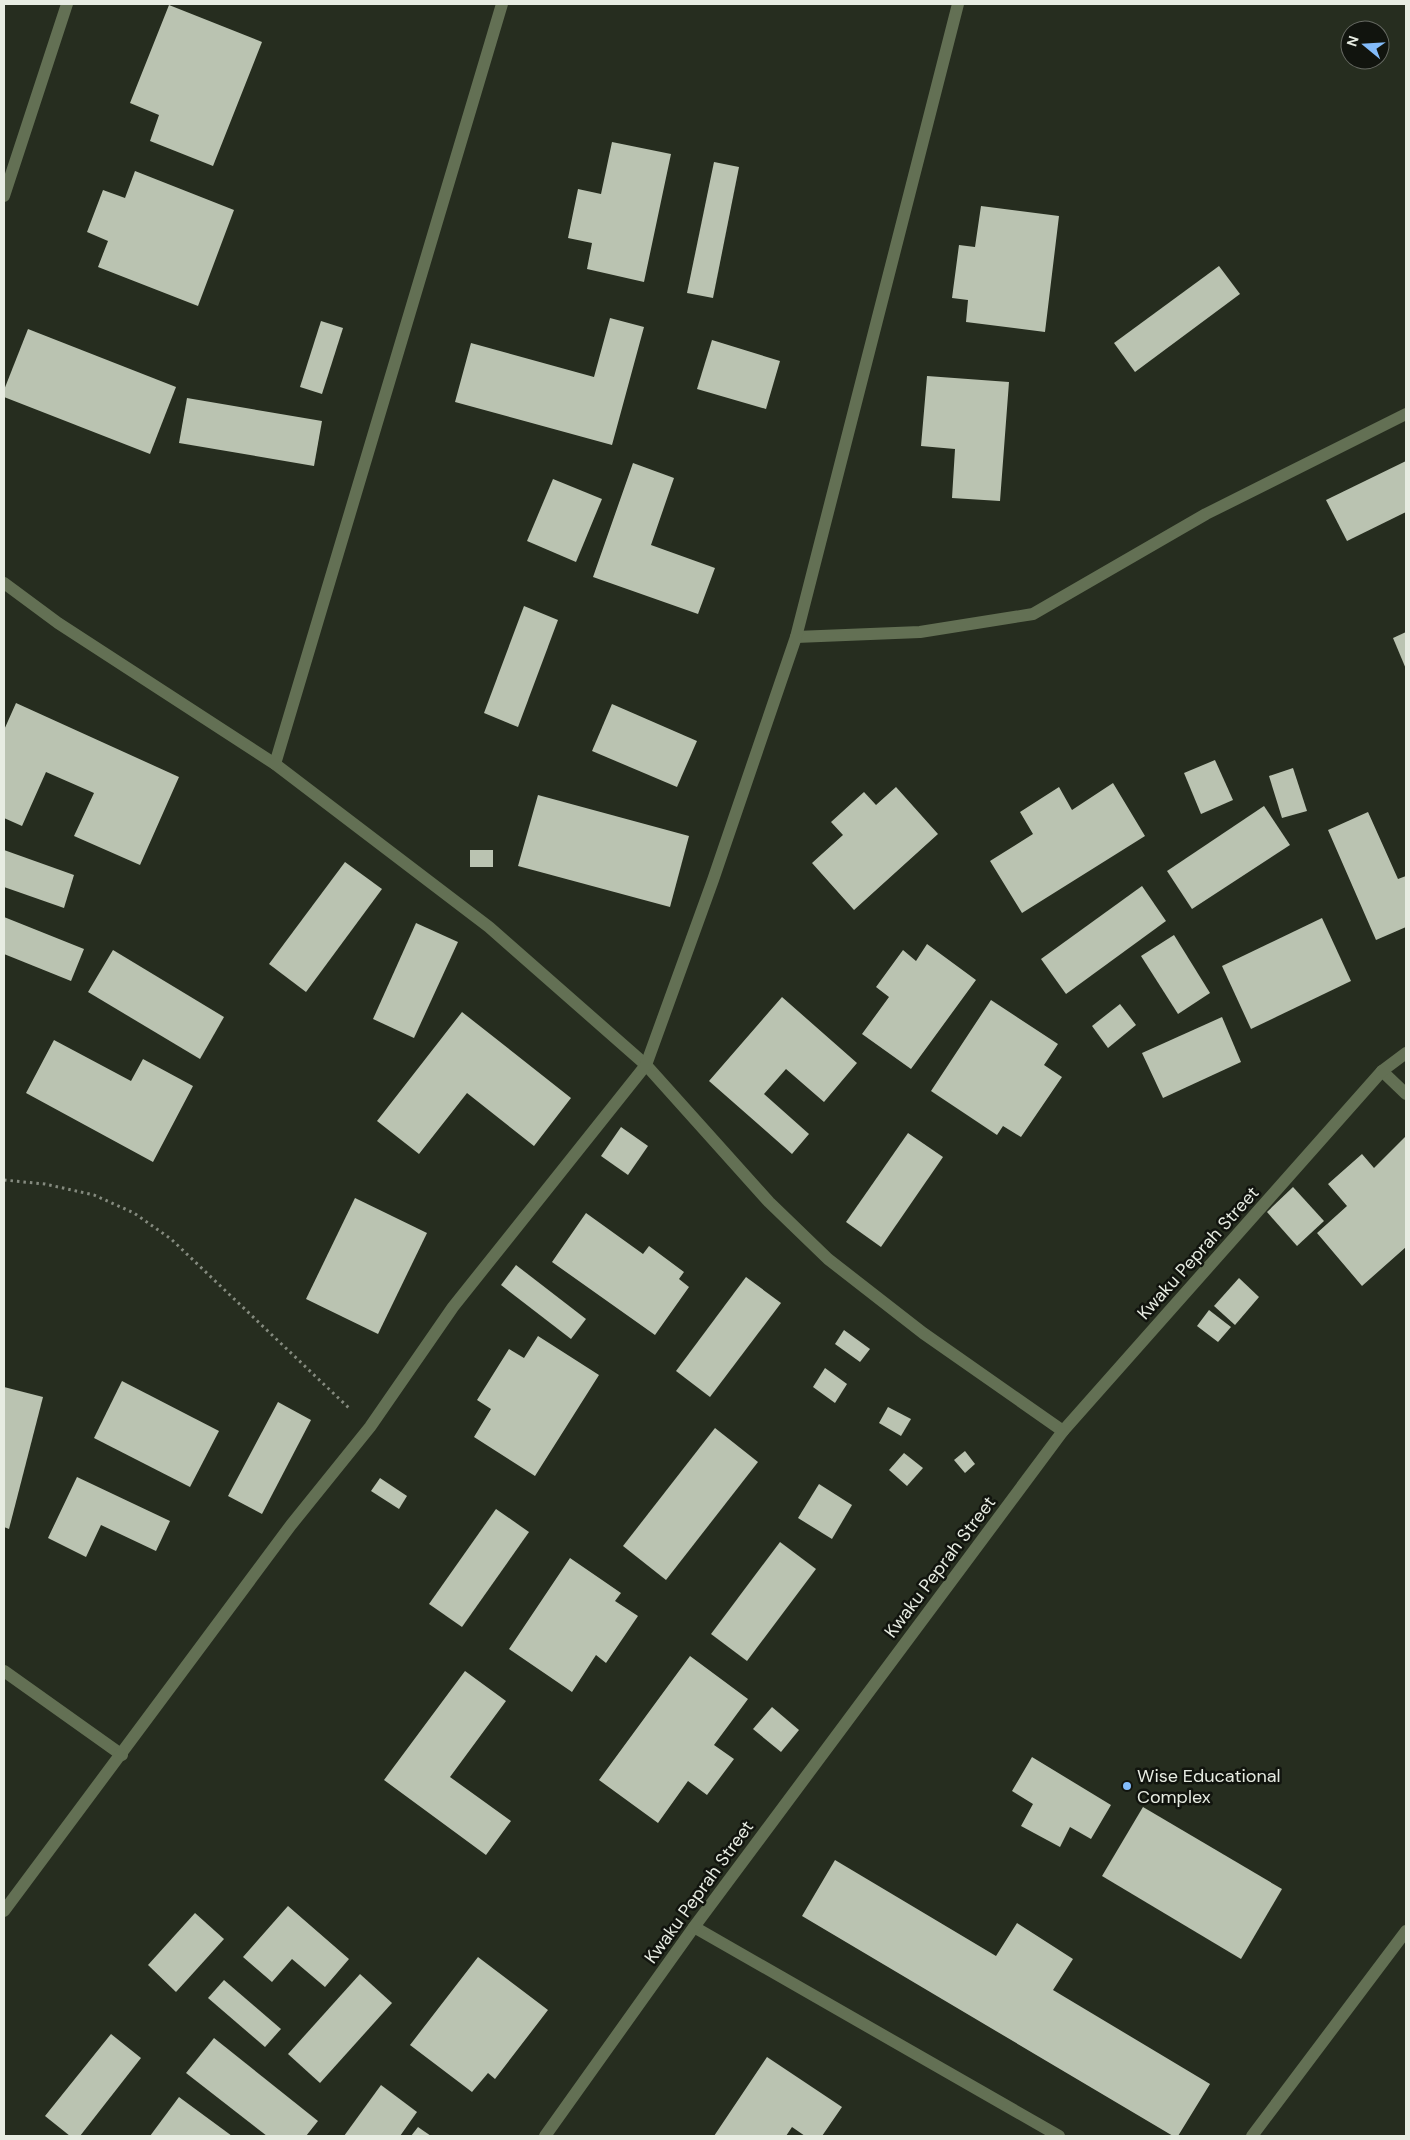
<svg xmlns="http://www.w3.org/2000/svg" width="1410" height="2140" font-family="'DM Sans',sans-serif">
<style>
.building{fill:#bac3b1}
.lines{fill:none;stroke-linecap:round;stroke-linejoin:round}
.path{stroke:#858b7f;stroke-width:3;stroke-dasharray:2.5 4;stroke-linecap:butt}
.minor{stroke:#637054;stroke-width:12}
.poi-dot{fill:#83bcfb;stroke:#11140e;stroke-width:2}
.labels{text-anchor:middle;dominant-baseline:central;stroke-width:5;stroke-linejoin:round;paint-order:stroke}
.street-label{font-size:18px;fill:#e7ece2;stroke:#11140e}
.poi-label{font-size:18px;fill:#e7ece2;stroke:#11140e;text-anchor:start}
</style>
<rect width="100%" height="100%" fill="#262d1f"/>
<g class="building">
<path d="M169,5L262,42L213,166L150,141L159,115L130,103Z"/>
<path d="M612,142L671,154L644,282L587,269L592,243L568,238L578,189L601,194Z"/>
<path d="M714,162L739,167L713,298L687,293Z"/>
<path d="M135,171L234,210L198,306L98,267L108,241L87,232L103,190L125,198Z"/>
<path d="M981,206L1059,216L1045,332L966,322L968,300L952,298L959,245L975,247Z"/>
<path d="M1219,266L1240,294L1135,372L1114,343Z"/>
<path d="M610,318L644,327L612,445L455,402L471,343L594,377Z"/>
<path d="M321,321L343,328L322,394L300,387Z"/>
<path d="M28,329L176,387L150,454L4,397V390Z"/>
<path d="M712,340L780,361L766,409L697,389Z"/>
<path d="M927,376L1009,382L1000,501L952,498L955,449L921,446Z"/>
<path d="M187,398L322,421L314,466L179,443Z"/>
<path d="M1406,461V512L1347,541L1326,500Z"/>
<path d="M633,463L674,478L651,545L715,568L698,614L593,577Z"/>
<path d="M553,479L602,499L576,562L527,541Z"/>
<path d="M524,606L558,620L518,727L484,713Z"/>
<path d="M1406,632V669L1393,638Z"/>
<path d="M16,703L179,777L140,865L74,836L94,793L46,772L22,826L4,818V730Z"/>
<path d="M612,704L697,741L677,787L592,751Z"/>
<path d="M1215,760L1233,800L1201,814L1184,773Z"/>
<path d="M1293,768L1307,811L1282,818L1269,776Z"/>
<path d="M1113,783L1145,836L1022,913L990,861L1033,834L1020,812L1059,787L1072,810Z"/>
<path d="M896,787L938,834L854,910L812,863L843,835L831,822L864,792L876,805Z"/>
<path d="M538,795L689,836L670,907L518,866Z"/>
<path d="M1264,806L1290,845L1192,909L1167,871Z"/>
<path d="M1368,812L1398,879L1406,876V927L1376,940L1328,830Z"/>
<path d="M4,850L74,875L64,908L4,887Z"/>
<rect x="470" y="850" width="23" height="17"/>
<path d="M345,862L382,889L306,992L269,964Z"/>
<path d="M1142,886L1166,921L1066,994L1041,959Z"/>
<path d="M4,917L84,949L71,981L4,954Z"/>
<path d="M1322,918L1351,981L1251,1029L1222,966Z"/>
<path d="M416,923L458,942L414,1038L373,1019Z"/>
<path d="M1174,935L1210,993L1178,1014L1141,956Z"/>
<path d="M927,944L976,980L911,1069L862,1034L889,997L876,987L903,950L916,961Z"/>
<path d="M113,950L224,1017L200,1059L88,992Z"/>
<path d="M782,997L857,1063L824,1102L786,1069L764,1094L809,1134L792,1154L709,1081Z"/>
<path d="M991,1000L1058,1044L1044,1065L1062,1077L1021,1137L1003,1126L997,1135L931,1091Z"/>
<path d="M1120,1004L1136,1025L1108,1048L1092,1026Z"/>
<path d="M462,1012L571,1098L534,1146L467,1093L419,1154L377,1121Z"/>
<path d="M1222,1017L1241,1062L1163,1098L1142,1053Z"/>
<path d="M54,1040L131,1081L143,1059L193,1086L153,1162L26,1093Z"/>
<path d="M621,1127L648,1146L628,1175L601,1156Z"/>
<path d="M908,1133L943,1157L881,1247L846,1222Z"/>
<path d="M1406,1136V1247L1362,1286L1317,1233L1347,1206L1328,1184L1362,1154L1374,1168Z"/>
<path d="M1293,1187L1324,1221L1297,1246L1267,1212Z"/>
<path d="M355,1198L427,1233L378,1334L306,1299Z"/>
<path d="M586,1213L643,1254L649,1246L684,1272L679,1279L689,1287L655,1335L552,1262Z"/>
<path d="M516,1265L586,1319L571,1339L501,1285Z"/>
<path d="M746,1277L781,1303L710,1397L676,1371Z"/>
<path d="M1239,1278L1259,1297L1235,1325L1214,1306Z"/>
<path d="M1209,1310L1231,1327L1218,1342L1197,1326Z"/>
<path d="M844,1330L870,1349L860,1362L835,1344Z"/>
<path d="M538,1336L599,1375L535,1476L474,1437L491,1409L477,1400L509,1349L524,1358Z"/>
<path d="M825,1368L847,1384L835,1403L813,1387Z"/>
<path d="M122,1381L219,1431L190,1487L94,1438Z"/>
<path d="M4,1387L43,1397L9,1529L4,1527Z"/>
<path d="M278,1402L311,1420L262,1514L228,1496Z"/>
<path d="M888,1407L911,1419L901,1436L879,1423Z"/>
<path d="M715,1428L758,1462L666,1580L623,1546Z"/>
<path d="M965,1451L975,1464L965,1473L954,1460Z"/>
<path d="M904,1453L923,1468L907,1486L889,1470Z"/>
<path d="M77,1477L170,1521L156,1551L101,1525L86,1557L48,1538Z"/>
<path d="M380,1478L407,1496L399,1509L371,1491Z"/>
<path d="M819,1484L852,1505L832,1539L798,1518Z"/>
<path d="M496,1509L529,1532L462,1627L429,1604Z"/>
<path d="M780,1542L816,1569L747,1661L711,1634Z"/>
<path d="M570,1558L621,1593L615,1601L638,1616L606,1663L596,1655L572,1692L509,1649Z"/>
<path d="M690,1656L748,1699L714,1745L734,1759L707,1795L688,1781L658,1823L599,1780Z"/>
<path d="M465,1671L506,1701L450,1777L511,1821L486,1855L384,1780Z"/>
<path d="M772,1707L799,1730L781,1752L753,1729Z"/>
<path d="M1032,1757L1111,1805L1091,1839L1070,1827L1060,1847L1021,1826L1033,1804L1012,1791Z"/>
<path d="M1143,1807L1282,1889L1241,1959L1102,1876Z"/>
<path d="M835,1860L996,1956L1017,1923L1073,1959L1053,1990L1210,2084L1178,2136H1173L802,1916Z"/>
<path d="M288,1906L349,1959L325,1987L292,1959L272,1982L243,1957Z"/>
<path d="M195,1913L224,1939L176,1992L148,1965Z"/>
<path d="M478,1957L548,2010L495,2079L488,2073L472,2092L410,2045Z"/>
<path d="M360,1974L392,2003L320,2083L288,2054Z"/>
<path d="M224,1980L281,2029L265,2047L208,1998Z"/>
<path d="M111,2034L141,2058L80,2136H70L45,2116Z"/>
<path d="M214,2038L318,2121L306,2136H267L186,2073Z"/>
<path d="M767,2057L842,2107L822,2136H805L792,2127L786,2136H714Z"/>
<path d="M381,2085L417,2112L400,2136H344Z"/>
<path d="M179,2097L232,2136H150Z"/>
<path d="M418,2127L431,2136H411Z"/>
</g>
<g class="lines">
<path class="path" d="M4,1180L45,1184L94,1195L134,1213L171,1239L351,1410"/>
<g class="minor">
<path d="M4,196L67,4"/>
<path d="M4,583L58,623L275,764L489,927L646,1065L769,1202L828,1259L923,1333L1063,1431"/>
<path d="M796,637L920,632L1033,614L1206,514L1406,414"/>
<path d="M275,764L502,4"/>
<path d="M1382,1071L1406,1094"/>
<path d="M4,1671L122,1755"/>
<path d="M4,1911L291,1525L370,1427L453,1307L646,1065L713,880L796,637L958,4"/>
<path d="M694,1927L1059,2136"/>
<path d="M545,2136L694,1927L1063,1431L1382,1071L1406,1053"/>
<path d="M1252,2136L1406,1931"/>
</g>
</g>
<circle class="poi-dot" cx="1127" cy="1786" r="5"/>
<g class="labels">
<g class="street-label">
<text transform="translate(1198 1253) rotate(-48)">Kwaku Peprah Street</text>
<text transform="translate(940 1567) rotate(-53)">Kwaku Peprah Street</text>
<text transform="translate(699 1892) rotate(-54)">Kwaku Peprah Street</text>
</g>
<g class="poi-label">
<text x="1137" y="1776">Wise Educational<tspan x="1137" dy="21">Complex</tspan></text>
</g>
</g>
<rect width="1410" height="2140" fill="none" stroke="#e7ece2" stroke-width="10"/>
<g transform="translate(1365 45) rotate(288)"><circle r="24" fill="#11140e" stroke="#676a63"/>
<path d="M0-4L9 19L0 12L-9 19Z" fill="#83bcfb"/>
<text y="-8" font-size="14" font-weight="bold" text-anchor="middle" fill="#e7ece2">N</text>
</g>
</svg>
